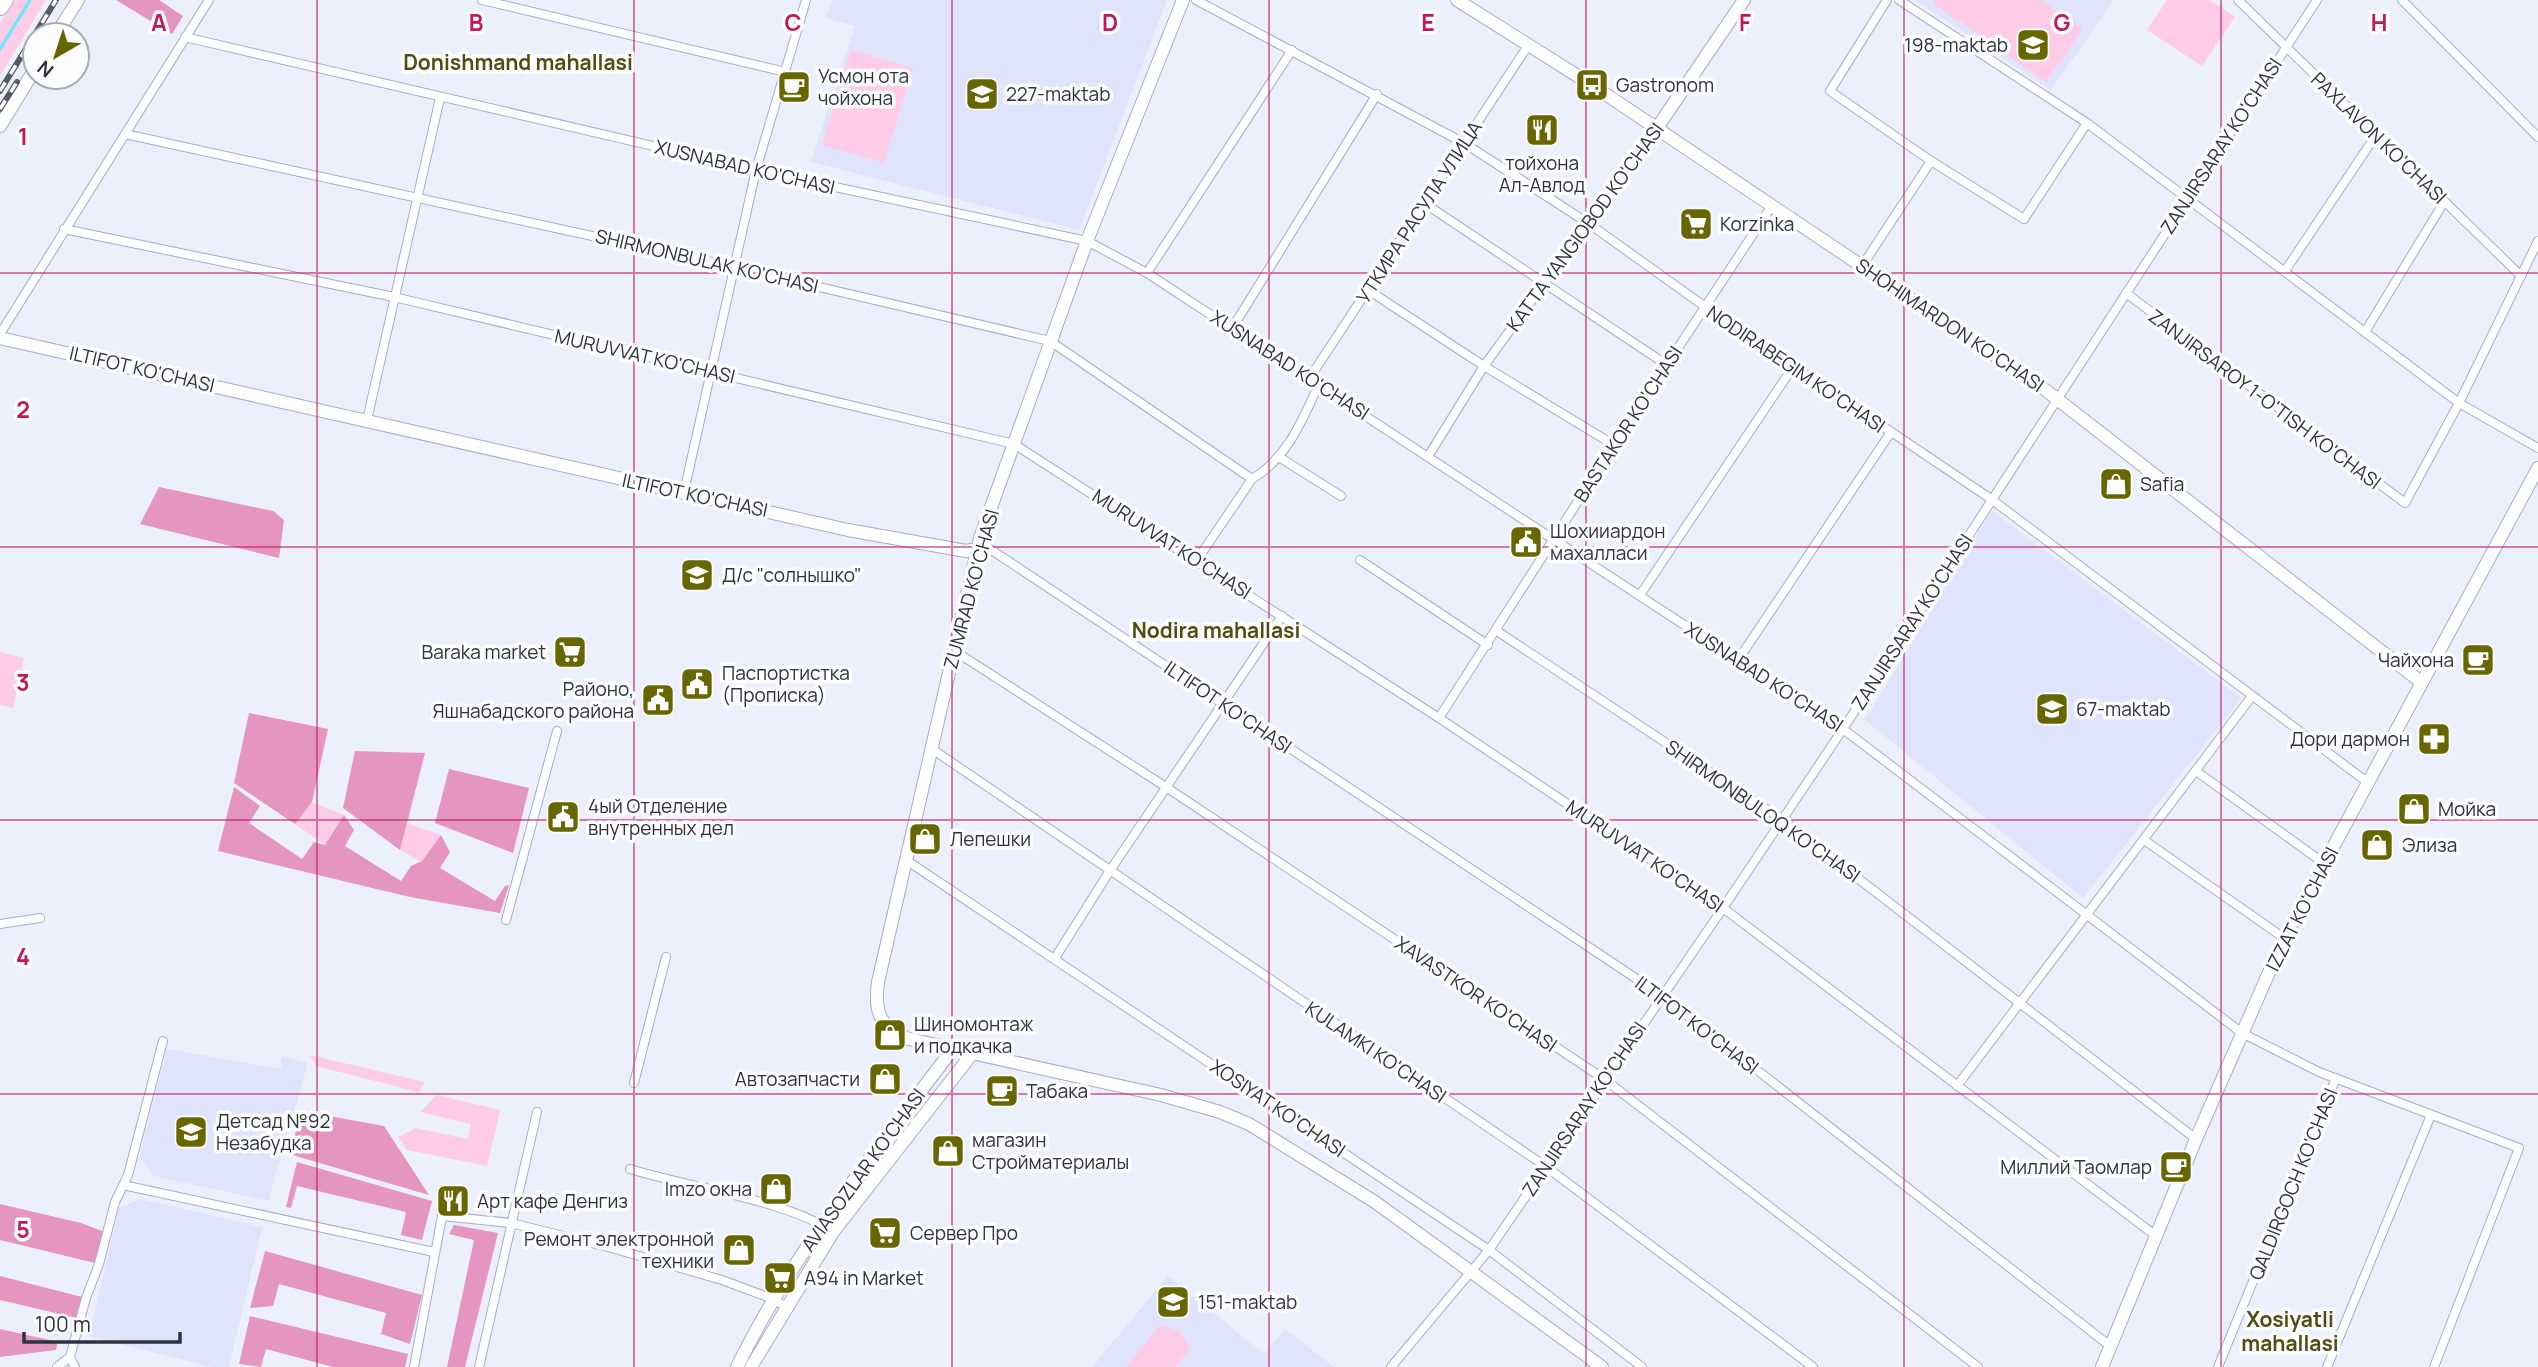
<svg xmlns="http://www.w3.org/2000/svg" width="2538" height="1367" font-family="Manrope,sans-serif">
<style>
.built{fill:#dfe3fb}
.green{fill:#fecce7}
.forest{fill:#e495c1}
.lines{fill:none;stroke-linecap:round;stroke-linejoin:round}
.stream{stroke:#71e6fb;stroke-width:3.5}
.street-casing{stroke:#a7accb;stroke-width:10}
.secondary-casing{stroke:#a7accb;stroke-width:14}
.highway-casing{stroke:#a7accb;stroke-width:18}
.street{stroke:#fff;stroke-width:8}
.secondary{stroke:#fff;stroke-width:12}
.highway{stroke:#fff;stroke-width:16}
.rail-casing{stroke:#575a67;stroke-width:6}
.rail{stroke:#fdfdfd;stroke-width:3.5;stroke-dasharray:10;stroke-linecap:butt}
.grid{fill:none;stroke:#c2185b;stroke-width:2;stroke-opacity:0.55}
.labels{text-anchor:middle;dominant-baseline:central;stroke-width:7;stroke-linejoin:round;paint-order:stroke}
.poi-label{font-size:19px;fill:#30323f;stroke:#fdfdfd;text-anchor:start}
.street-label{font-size:19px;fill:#30323f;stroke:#fdfdfd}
.neighbourhood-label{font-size:21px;font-weight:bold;fill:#4e4e11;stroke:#fdfdfd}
.grid-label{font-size:23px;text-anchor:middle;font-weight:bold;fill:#c2185b;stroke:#fdfdfd;stroke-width:7;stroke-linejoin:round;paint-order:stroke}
</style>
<rect width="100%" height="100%" fill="#eceffc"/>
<g class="built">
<path d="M832,0H1167L1079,230L811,162L855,26L826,18Z"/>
<path d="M1915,0H2114L2051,90Z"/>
<path d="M1992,511L2241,698L2083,898L1865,720Z"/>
<path d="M167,1049L281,1069L282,1056L308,1063L268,1201L154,1176L139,1157Z"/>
<path d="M140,1199L262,1227L229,1367H212L89,1336L119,1209Z"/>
<path d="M1168,1276L1264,1354L1285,1329L1334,1367H1092Z"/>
</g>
<g class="green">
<path d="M15,0H46L0,76V23Z"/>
<path d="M1935,0H2041L2083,29L2046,82L1933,3Z"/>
<path d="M2167,0H2210L2235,17L2202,66L2147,30Z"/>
<path d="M851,50L913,68L884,163L822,145Z"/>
<path d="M0,652L24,658L13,708L0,705Z"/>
<path d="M312,802L344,815L325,845L295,824Z"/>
<path d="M407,823L441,835L422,862L400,850Z"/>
<path d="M310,1055L425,1082L419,1092L316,1066Z"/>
<path d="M437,1095L500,1110L487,1166L407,1150L398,1137L416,1128L468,1139L471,1124L420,1112Z"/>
<path d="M1160,1325L1180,1331L1190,1349L1175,1367H1126Z"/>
</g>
<g class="forest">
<path d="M116,0H159L183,16L172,34Z"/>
<path d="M159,487L273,511L284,520L279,558L140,524Z"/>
<path d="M249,713L328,729L312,802L295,824L234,783Z"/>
<path d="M355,751L425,753L400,850L343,808Z"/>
<path d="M449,769L529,788L513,853L435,823Z"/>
<path d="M234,787L260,806L249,823L302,859L314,842L325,845L344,815L354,830L345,846L401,881L411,866L422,861L441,835L450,852L440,868L495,901L505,886L509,885L500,913L410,897L218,851Z"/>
<path d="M302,1111L384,1126L429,1195L289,1154Z"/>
<path d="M297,1162L432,1201L422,1240L401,1235L406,1212L297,1186L291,1208L286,1207Z"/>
<path d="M0,1204L81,1223L107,1233L99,1264L0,1240Z"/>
<path d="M454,1225L498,1233L465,1367H447L474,1240L449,1234Z"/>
<path d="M265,1251L422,1295L410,1344L381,1334L386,1313L279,1284L273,1306L250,1308Z"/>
<path d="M0,1276L86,1298L81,1319L0,1300Z"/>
<path d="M250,1316L408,1354L405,1367H333L266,1349L261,1367L239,1364Z"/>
<path d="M0,1329L58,1342L56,1350L0,1357Z"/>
</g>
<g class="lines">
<path class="stream" d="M0,49L30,0"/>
<defs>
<g id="street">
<path d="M482,0L786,72"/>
<path d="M1196,0L1464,143L1588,223L1704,306L1991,499L2367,782"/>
<path d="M1887,0L1830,91L1931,161L2024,219L2087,123"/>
<path d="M1899,0L2087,123L2459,403L2538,448"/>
<path d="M2238,0L2521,276"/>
<path d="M2402,0L2538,137"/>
<path d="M185,37L756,170L1087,241L1147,273L1843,729L2242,1033L2319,1072L2519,1148L2434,1367"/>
<path d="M125,134L734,267L1050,341L1252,479"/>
<path d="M1424,203L1667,365"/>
<path d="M64,229L394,297L1014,444L1439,718L1723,908L2156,1236"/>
<path d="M1862,266L1931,161"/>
<path d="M2285,271L2376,135"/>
<path d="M1147,273L1292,50"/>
<path d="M1368,290L1484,366L1614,445"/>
<path d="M2126,293L2405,503L2459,403L2538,241"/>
<path d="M1233,327L1377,94"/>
<path d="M2365,332L2444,202"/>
<path d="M0,334L209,0"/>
<path d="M1309,379L1529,44"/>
<path d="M367,420L440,98"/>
<path d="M1429,455L1484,366L1657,128"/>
<path d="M1279,457L1341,496"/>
<path d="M684,492L756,170L806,0"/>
<path d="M977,549L987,547L1661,995L2110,1346"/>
<path d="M1197,560L1252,479C1287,458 1302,421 1318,386"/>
<path d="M1360,560L1488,645"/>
<path d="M1640,595L1793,367"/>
<path d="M1497,631L1781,819L2196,1139"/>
<path d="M953,650L1166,787L1604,1079L1978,1367"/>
<path d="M1738,660L1891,432"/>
<path d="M1439,718L1614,445L1771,207"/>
<path d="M932,749L1545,1166L1813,1367"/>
<path d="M2196,771L2325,864"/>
<path d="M2144,840L2284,938"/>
<path d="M906,860L1489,1250L1642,1367"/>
<path d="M506,920L557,731"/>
<path d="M0,924L40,918"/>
<path d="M1055,958L1109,872L1282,616"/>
<path d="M634,1083L666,957"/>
<path d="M1957,1086L2252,696"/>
<path d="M630,1169C687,1187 787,1200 833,1232"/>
<path d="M123,1185L434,1252"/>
<path d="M57,1367L70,1357"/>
<path d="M75,1367L70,1357L86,1298L99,1264L115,1202L128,1175L163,1041"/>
<path d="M414,1367L442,1216L511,1223L608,1247L722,1280L773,1299L785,1306"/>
<path d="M479,1367L537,1112"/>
<path d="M1391,1367L1489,1250L1723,908L1843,729L2317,0"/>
<path d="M2218,1367L2336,1078"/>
<path d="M2327,1367L2431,1115"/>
</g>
<g id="secondary">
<path d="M1183,0L1087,241L980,538L878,982C874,1011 879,1028 909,1039L1161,1095L1220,1112L1249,1124L1375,1202L1602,1367"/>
<path d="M1457,0L1592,85L2039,385L2421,682"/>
<path d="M56,35L78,0"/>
<path d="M0,126L35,69"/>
<path d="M1657,128L1744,0"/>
<path d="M0,338L848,530L966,551L977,549"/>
<path d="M737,1367C794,1251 875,1152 952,1050"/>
<path d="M751,1367L833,1232L972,1054"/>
<path d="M2102,1367L2196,1139L2284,938L2538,468"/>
</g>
<path id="highway" d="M0,7L5,0"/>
</defs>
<use href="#street" class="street-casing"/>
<use href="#secondary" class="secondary-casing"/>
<use href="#highway" class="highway-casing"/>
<use href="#street" class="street"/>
<use href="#secondary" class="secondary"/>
<use href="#highway" class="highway"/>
<defs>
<g id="rail">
<path d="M0,91L56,0"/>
<path d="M0,109L17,82"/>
</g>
</defs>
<use href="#rail" class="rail-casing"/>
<use href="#rail" class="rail"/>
</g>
<path class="grid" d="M317,0V1367M634,0V1367M952,0V1367M1269,0V1367M1586,0V1367M1904,0V1367M2221,0V1367M0,273H2538M0,547H2538M0,820H2538M0,1094H2538"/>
<defs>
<symbol id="school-square" viewBox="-11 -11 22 22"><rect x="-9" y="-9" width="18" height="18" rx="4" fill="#676600" stroke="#fdfdfd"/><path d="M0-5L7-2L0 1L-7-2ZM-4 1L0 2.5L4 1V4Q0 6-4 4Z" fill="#fff"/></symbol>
<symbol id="bus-square" viewBox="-11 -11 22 22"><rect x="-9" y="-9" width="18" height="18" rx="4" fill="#676600" stroke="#fdfdfd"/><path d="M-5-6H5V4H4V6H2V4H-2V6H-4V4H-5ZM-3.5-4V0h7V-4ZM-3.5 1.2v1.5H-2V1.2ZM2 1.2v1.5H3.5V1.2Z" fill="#fff"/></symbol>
<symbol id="cafe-square" viewBox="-11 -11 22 22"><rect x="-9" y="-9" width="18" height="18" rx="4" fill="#676600" stroke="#fdfdfd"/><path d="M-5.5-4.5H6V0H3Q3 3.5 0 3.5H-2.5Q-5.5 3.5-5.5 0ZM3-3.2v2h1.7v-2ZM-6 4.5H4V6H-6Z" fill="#fff"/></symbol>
<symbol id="restaurant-square" viewBox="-11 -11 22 22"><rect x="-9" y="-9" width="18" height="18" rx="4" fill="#676600" stroke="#fdfdfd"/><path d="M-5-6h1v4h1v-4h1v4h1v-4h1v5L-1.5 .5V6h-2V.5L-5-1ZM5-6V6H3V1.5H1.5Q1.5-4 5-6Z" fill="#fff"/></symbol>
<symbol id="supermarket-square" viewBox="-11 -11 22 22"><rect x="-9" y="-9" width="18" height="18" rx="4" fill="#676600" stroke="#fdfdfd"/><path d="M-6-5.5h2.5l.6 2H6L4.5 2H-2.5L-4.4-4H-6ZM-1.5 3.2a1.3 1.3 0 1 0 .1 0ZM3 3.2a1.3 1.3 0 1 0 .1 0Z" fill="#fff"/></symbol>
<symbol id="shop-square" viewBox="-11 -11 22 22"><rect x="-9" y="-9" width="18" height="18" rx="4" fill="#676600" stroke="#fdfdfd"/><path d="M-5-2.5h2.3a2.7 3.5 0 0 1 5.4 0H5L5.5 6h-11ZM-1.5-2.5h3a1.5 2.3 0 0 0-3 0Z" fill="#fff"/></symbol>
<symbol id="civic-square" viewBox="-11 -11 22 22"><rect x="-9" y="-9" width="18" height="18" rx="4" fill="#676600" stroke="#fdfdfd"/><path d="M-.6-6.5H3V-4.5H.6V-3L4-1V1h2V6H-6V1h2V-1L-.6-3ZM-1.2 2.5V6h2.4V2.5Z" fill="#fff"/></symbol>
<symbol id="pharmacy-square" viewBox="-11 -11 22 22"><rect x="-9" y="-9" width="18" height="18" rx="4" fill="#676600" stroke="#fdfdfd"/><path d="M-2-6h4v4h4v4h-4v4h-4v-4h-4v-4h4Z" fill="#fff"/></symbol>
</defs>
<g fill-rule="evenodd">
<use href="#school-square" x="2014" y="26" width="38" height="38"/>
<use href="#bus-square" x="1573" y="66" width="38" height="38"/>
<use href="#cafe-square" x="775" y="68" width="38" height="38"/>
<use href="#school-square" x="963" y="75" width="38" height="38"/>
<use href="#restaurant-square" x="1523" y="111" width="38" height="38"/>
<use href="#supermarket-square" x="1677" y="205" width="38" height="38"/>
<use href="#shop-square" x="2097" y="465" width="38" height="38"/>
<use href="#civic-square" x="1507" y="523" width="38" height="38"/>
<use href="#school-square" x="678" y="556" width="38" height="38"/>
<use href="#supermarket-square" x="551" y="633" width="38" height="38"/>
<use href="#cafe-square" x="2459" y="641" width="38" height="38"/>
<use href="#civic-square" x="678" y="665" width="38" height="38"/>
<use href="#civic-square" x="639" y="681" width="38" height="38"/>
<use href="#school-square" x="2033" y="690" width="38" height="38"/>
<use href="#pharmacy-square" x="2415" y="720" width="38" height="38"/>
<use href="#shop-square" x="2395" y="790" width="38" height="38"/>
<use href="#civic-square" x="544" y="798" width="38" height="38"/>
<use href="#shop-square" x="906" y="820" width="38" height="38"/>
<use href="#shop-square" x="2358" y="826" width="38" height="38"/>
<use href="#shop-square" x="871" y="1016" width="38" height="38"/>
<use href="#shop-square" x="866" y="1060" width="38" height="38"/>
<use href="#cafe-square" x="983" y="1072" width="38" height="38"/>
<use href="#school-square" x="172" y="1113" width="38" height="38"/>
<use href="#shop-square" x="929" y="1132" width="38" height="38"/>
<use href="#cafe-square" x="2157" y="1148" width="38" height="38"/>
<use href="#shop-square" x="757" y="1170" width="38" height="38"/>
<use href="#restaurant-square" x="434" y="1182" width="38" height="38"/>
<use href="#supermarket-square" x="866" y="1214" width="38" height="38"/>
<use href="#shop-square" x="720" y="1231" width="38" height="38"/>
<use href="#supermarket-square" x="761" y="1259" width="38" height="38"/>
<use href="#school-square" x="1154" y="1283" width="38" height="38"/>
</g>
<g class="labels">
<g class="poi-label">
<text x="2008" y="45" text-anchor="end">198-maktab</text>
<text x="818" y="76">Усмон ота<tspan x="818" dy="22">чойхона</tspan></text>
<text x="1616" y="85">Gastronom</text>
<text x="1006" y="94">227-maktab</text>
<text x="1542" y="163" text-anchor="middle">тойхона<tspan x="1542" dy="22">Ал-Авлод</tspan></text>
<text x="1720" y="224">Korzinka</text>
<text x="2140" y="484">Safia</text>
<text x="1550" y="531">Шохииардон<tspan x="1550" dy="22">махалласи</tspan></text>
<text x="722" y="575">Д/с "солнышко"</text>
<text x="546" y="652" text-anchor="end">Baraka market</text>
<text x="2454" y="660" text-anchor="end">Чайхона</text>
<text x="722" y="673">Паспортистка<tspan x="722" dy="22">(Прописка)</tspan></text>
<text x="634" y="689" text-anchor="end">Районо,<tspan x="634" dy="22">Яшнабадского района</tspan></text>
<text x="2076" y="709">67-maktab</text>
<text x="2410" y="739" text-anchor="end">Дори дармон</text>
<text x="588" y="806">4ый Отделение<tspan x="588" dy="22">внутренных дел</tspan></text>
<text x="2438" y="809">Мойка</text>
<text x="950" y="839">Лепешки</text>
<text x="2402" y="845">Элиза</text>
<text x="914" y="1024">Шиномонтаж<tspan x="914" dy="22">и подкачка</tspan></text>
<text x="860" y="1079" text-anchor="end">Автозапчасти</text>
<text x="1026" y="1091">Табака</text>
<text x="216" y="1121">Детсад №92<tspan x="216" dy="22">Незабудка</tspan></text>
<text x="972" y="1140">магазин<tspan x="972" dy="22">Стройматериалы</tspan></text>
<text x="2152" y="1167" text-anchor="end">Миллий Таомлар</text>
<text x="752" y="1189" text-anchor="end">Imzo окна</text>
<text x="477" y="1201">Арт кафе Денгиз</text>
<text x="910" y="1233">Сервер Про</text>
<text x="714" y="1239" text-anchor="end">Ремонт электронной<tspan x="714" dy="22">техники</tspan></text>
<text x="804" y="1278">A94 in Market</text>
<text x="1198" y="1302">151-maktab</text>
</g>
<g class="street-label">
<text transform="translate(2379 138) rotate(44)">PAXLAVON KO'CHASI</text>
<text transform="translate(2221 146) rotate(-57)">ZANJIRSARAY KO'CHASI</text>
<text transform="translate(745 167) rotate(13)">XUSNABAD KO'CHASI</text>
<text transform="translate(1419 212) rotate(-57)">УТКИРА РАСУЛА УЛИЦА</text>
<text transform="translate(1585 227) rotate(-54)">KATTA YANGIOBOD KO'CHASI</text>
<text transform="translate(707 261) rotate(13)">SHIRMONBULAK KO'CHASI</text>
<text transform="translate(1950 325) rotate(34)">SHOHIMARDON KO'CHASI</text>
<text transform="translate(645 356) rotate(13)">MURUVVAT KO'CHASI</text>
<text transform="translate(1290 365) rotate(33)">XUSNABAD KO'CHASI</text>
<text transform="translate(142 369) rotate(13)">ILTIFOT KO'CHASI</text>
<text transform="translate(1796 369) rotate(34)">NODIRABEGIM KO'CHASI</text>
<text transform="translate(2265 399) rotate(37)">ZANJIRSAROY 1-O'TISH KO'CHASI</text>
<text transform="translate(1628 424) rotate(-57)">BASTAKOR KO'CHASI</text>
<text transform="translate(695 495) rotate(12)">ILTIFOT KO'CHASI</text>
<text transform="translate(1172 544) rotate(33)">MURUVVAT KO'CHASI</text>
<text transform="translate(971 589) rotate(-75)">ZUMRAD KO'CHASI</text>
<text transform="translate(1912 622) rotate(-57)">ZANJIRSARAY KO'CHASI</text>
<text transform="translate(1764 677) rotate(33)">XUSNABAD KO'CHASI</text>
<text transform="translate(1228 707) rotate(34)">ILTIFOT KO'CHASI</text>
<text transform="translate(1763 811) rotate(35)">SHIRMONBULOQ KO'CHASI</text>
<text transform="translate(1645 856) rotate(34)">MURUVVAT KO'CHASI</text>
<text transform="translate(2302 909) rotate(-63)">IZZAT KO'CHASI</text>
<text transform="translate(1476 994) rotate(34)">XAVASTKOR KO'CHASI</text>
<text transform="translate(1697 1025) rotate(37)">ILTIFOT KO'CHASI</text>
<text transform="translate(1376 1052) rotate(34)">KULAMKI KO'CHASI</text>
<text transform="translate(1278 1108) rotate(34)">XOSIYAT KO'CHASI</text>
<text transform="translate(1584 1109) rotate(-56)">ZANJIRSARAY KO'CHASI</text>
<text transform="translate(863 1170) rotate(-54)">AVIASOZLAR KO'CHASI</text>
<text transform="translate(2293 1184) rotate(-68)">QALDIRGOCH KO'CHASI</text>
</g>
<g class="neighbourhood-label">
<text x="518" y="62">Donishmand mahallasi</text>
<text x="1216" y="630">Nodira mahallasi</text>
<text x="2290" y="1319">Xosiyatli<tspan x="2290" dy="24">mahallasi</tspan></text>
</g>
</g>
<g class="grid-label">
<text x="159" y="31">A</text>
<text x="476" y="31">B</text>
<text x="793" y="31">C</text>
<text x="1110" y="31">D</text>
<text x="1428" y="31">E</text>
<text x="1745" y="31">F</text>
<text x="2062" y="31">G</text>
<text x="2379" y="31">H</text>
<text x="23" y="145">1</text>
<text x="23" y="418">2</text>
<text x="23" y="691">3</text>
<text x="23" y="965">4</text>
<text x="23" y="1238">5</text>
</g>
<g transform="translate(56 56) rotate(219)"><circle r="33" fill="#fdfdfd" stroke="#abacb1" stroke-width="2"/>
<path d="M0-5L12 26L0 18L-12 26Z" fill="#676600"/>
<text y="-10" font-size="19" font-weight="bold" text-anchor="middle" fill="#30323f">N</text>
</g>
<path d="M24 1332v10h156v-10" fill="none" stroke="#30323f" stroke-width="3.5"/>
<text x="35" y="1332" font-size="21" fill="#30323f" stroke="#fdfdfd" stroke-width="5" paint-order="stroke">100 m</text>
</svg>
